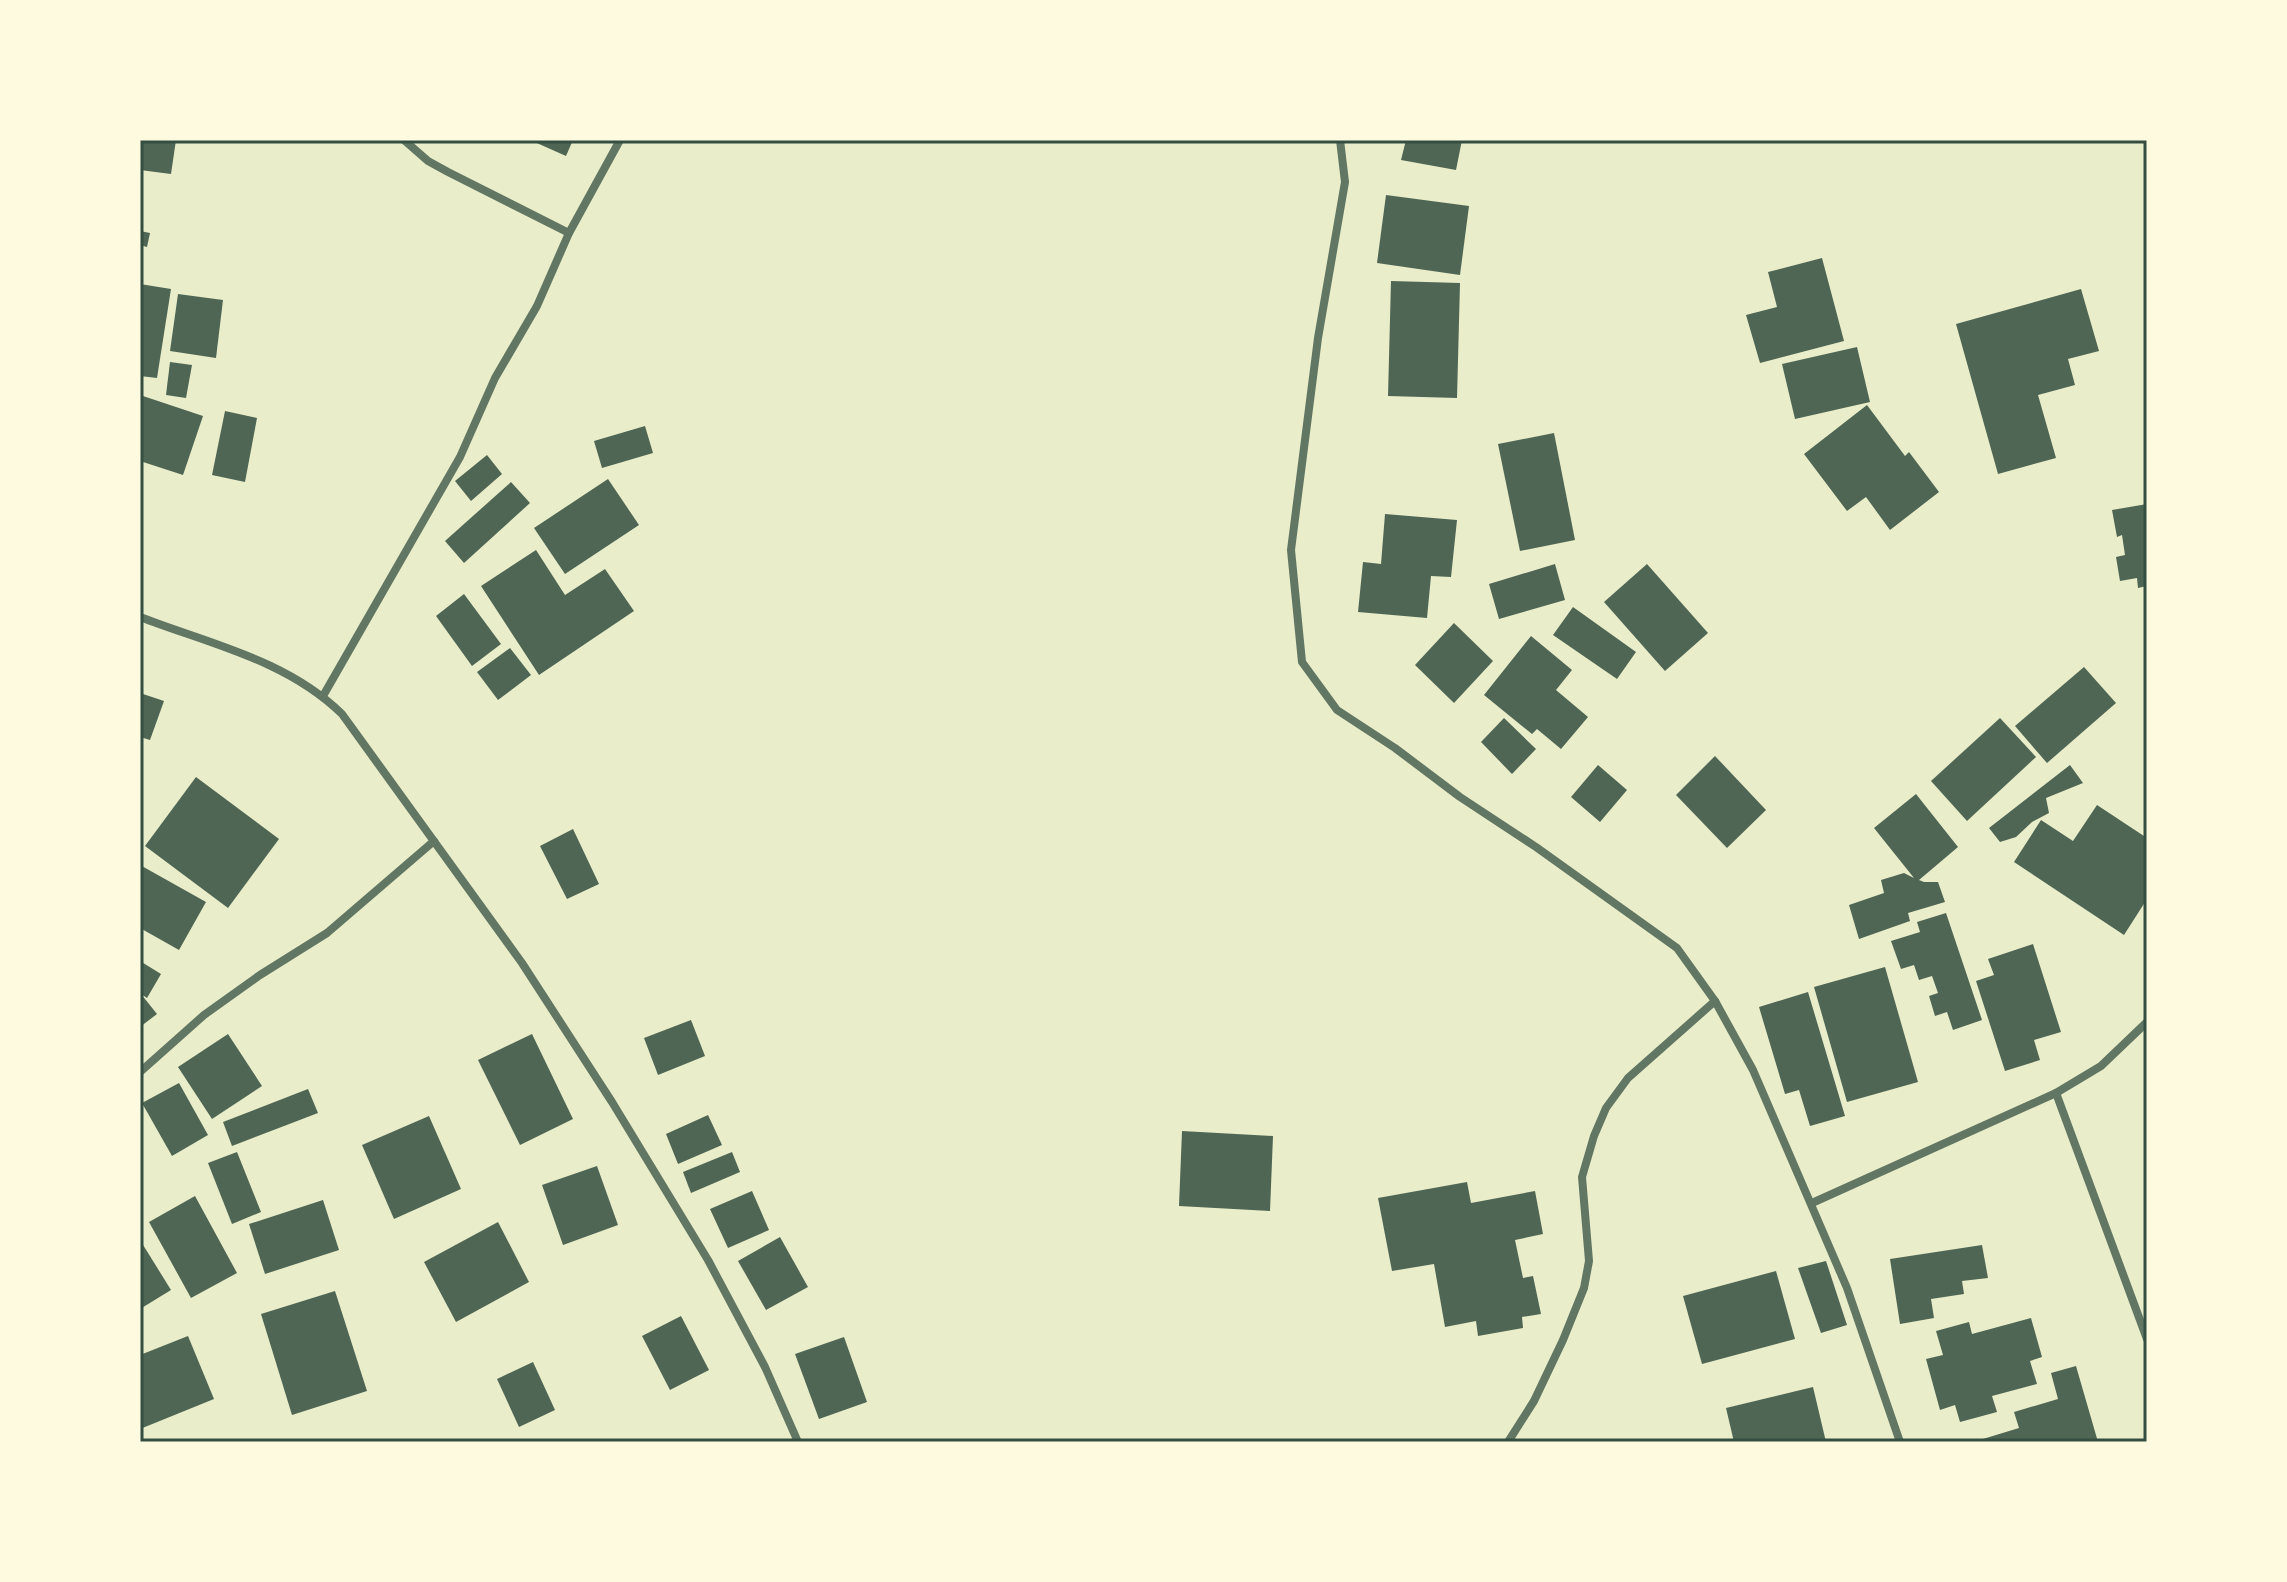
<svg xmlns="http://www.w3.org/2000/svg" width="2287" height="1582" font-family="'Nunito Sans',sans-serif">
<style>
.building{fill:#4f6655}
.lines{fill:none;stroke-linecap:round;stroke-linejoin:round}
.minor{stroke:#617663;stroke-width:8}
.neatline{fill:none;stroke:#344e41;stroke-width:3}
</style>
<rect width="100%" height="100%" fill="#e9edc9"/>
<g class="building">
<path d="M140,140H176L171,174L140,170Z"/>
<path d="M530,140H573L566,156Z"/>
<path d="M1406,140H1462L1456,170L1401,160Z"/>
<path d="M1386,195L1469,206L1460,275L1377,263Z"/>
<path d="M140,231L150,233L147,247L140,245Z"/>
<path d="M1822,258L1844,341L1760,363L1746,315L1777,307L1768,272Z"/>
<path d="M1391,281L1460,283L1457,398L1388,396Z"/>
<path d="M140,284L171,289L157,378L140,376Z"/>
<path d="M2081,289L2099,351L2068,359L2075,385L2038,395L2056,458L1998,474L1956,324Z"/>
<path d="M178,294L223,300L216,358L170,351Z"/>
<path d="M1857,347L1870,402L1795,419L1782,364Z"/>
<path d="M170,362L192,365L186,398L166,395Z"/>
<path d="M140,395L203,416L183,475L140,461Z"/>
<path d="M1867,405L1905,456L1909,452L1939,492L1890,530L1866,497L1847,511L1804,454Z"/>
<path d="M225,411L257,418L245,482L212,475Z"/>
<path d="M645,426L653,453L602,468L594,441Z"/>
<path d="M1554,433L1575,540L1520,551L1498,444Z"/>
<path d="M487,455L502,474L471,501L455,481Z"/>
<path d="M608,479L639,525L565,574L534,528Z"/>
<path d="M511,482L530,503L464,563L445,541Z"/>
<path d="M2147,504V586L2138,588L2137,578L2120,581L2116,557L2125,555L2122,535L2117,537L2112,510Z"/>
<path d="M1385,514L1457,520L1451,577L1431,576L1427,618L1358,612L1363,562L1381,564Z"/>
<path d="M536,550L565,595L605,569L634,611L539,675L481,586Z"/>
<path d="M1555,564L1565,600L1499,619L1489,584Z"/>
<path d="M1647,564L1708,633L1665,671L1604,602Z"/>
<path d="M464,594L501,644L472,666L436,616Z"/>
<path d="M1573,607L1636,652L1617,679L1553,635Z"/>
<path d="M1454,623L1493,661L1454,703L1415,665Z"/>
<path d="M1531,636L1572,670L1556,690L1588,717L1561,749L1537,729L1532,734L1484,695Z"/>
<path d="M510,648L531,675L498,700L477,672Z"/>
<path d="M2084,667L2116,703L2047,763L2015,726Z"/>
<path d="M140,693L164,701L150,740L140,737Z"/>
<path d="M1504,718L1536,749L1512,774L1481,742Z"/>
<path d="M2000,718L2036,757L1967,821L1931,781Z"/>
<path d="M1715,756L1766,810L1727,848L1676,795Z"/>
<path d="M1598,765L1627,790L1600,822L1571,797Z"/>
<path d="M2070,765L2083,783L2046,798L2049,813L2032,822L2016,837L2000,842L1989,828Z"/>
<path d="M196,777L279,839L228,908L145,846Z"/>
<path d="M1916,794L1958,847L1919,880L1924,882H1938L1945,902L1908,913L1910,921L1859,939L1849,905L1884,893L1881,880L1904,873L1914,878L1874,828Z"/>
<path d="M2097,805L2147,838V899L2124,935L2014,862L2041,820L2073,841Z"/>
<path d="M573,829L599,884L567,899L540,846Z"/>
<path d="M140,865L206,902L179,950L140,928Z"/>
<path d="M1946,913L1982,1020L1953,1030L1947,1012L1935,1016L1929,996L1938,993L1932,976L1919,980L1914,965L1901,969L1891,941L1920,932L1917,922Z"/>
<path d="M2033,944L2061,1032L2034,1040L2040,1060L2005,1071L1976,981L1994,975L1988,959Z"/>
<path d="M140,961L161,974L147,998L141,994L157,1014L140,1027Z"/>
<path d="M1885,967L1918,1082L1847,1102L1814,987Z"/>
<path d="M1808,992L1845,1116L1810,1126L1799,1090L1785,1094L1759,1007Z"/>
<path d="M691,1020L705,1056L658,1075L644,1038Z"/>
<path d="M228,1034L262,1086L212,1119L178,1067Z"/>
<path d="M532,1034L573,1119L520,1145L478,1060Z"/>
<path d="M179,1083L208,1135L172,1156L142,1103Z"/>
<path d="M308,1089L318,1113L232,1146L223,1122Z"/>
<path d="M708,1115L722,1145L678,1164L666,1134Z"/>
<path d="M429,1116L461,1189L394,1219L362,1145Z"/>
<path d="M1182,1131L1273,1136L1270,1211L1179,1206Z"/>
<path d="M237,1152L261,1212L232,1224L208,1163Z"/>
<path d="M732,1152L740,1172L691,1193L683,1172Z"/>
<path d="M597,1166L618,1225L563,1245L542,1185Z"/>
<path d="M1467,1182L1471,1203L1535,1191L1543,1234L1515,1240L1523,1278L1533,1276L1541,1314L1522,1317L1523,1328L1478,1336L1476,1321L1445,1327L1434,1264L1392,1271L1378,1198Z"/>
<path d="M752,1191L769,1230L728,1248L710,1209Z"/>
<path d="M195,1196L237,1273L191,1298L149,1222Z"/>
<path d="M323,1200L339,1250L265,1274L249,1224Z"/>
<path d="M498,1222L529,1282L456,1322L424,1262Z"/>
<path d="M780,1237L808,1287L766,1310L738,1261Z"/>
<path d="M140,1240L171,1290L140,1309Z"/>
<path d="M1982,1245L1988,1278L1962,1281L1964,1294L1931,1299L1934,1318L1900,1324L1890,1259Z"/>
<path d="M1826,1261L1847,1325L1821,1333L1798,1268Z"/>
<path d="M1776,1271L1795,1339L1702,1364L1683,1296Z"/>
<path d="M335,1291L367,1391L292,1415L261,1314Z"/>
<path d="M681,1316L709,1370L670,1390L642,1336Z"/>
<path d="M2031,1318L2042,1357L2030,1361L2037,1384L1992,1396L1997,1412L1960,1422L1955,1405L1940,1410L1926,1359L1943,1355L1936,1331L1969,1322L1972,1334Z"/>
<path d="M188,1336L214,1399L140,1429V1355Z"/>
<path d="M844,1337L867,1402L819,1419L795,1354Z"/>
<path d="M533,1362L555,1410L519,1427L497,1379Z"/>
<path d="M2076,1366L2098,1442H1973L2019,1428L2014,1412L2058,1399L2051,1373Z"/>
<path d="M1813,1387L1826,1442H1734L1726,1408Z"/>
</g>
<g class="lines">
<g class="minor">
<path d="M404,140L428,161L448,172L569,233"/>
<path d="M1340,140L1345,182L1318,338L1291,550L1302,662L1337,710L1395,748L1460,797L1536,847L1677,948L1715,1001L1753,1070L1847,1288L1900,1442"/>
<path d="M140,617C210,644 287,660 342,714L522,963L612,1102L708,1260L765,1367L798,1442"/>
<path d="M323,696L460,457L495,378L537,306L569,233L620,140"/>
<path d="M140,1072L204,1015L260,975L327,933L434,841"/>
<path d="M2056,1093L2147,1339"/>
<path d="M1812,1203L2056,1093L2101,1066L2147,1022"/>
<path d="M1508,1442L1534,1401L1563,1340L1584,1288L1589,1261L1582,1177L1594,1136L1606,1108L1628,1078L1715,1001"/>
</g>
</g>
<rect width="2287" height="1582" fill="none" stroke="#fefae0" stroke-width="284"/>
<rect x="142" y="142" width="2003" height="1298" class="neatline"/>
</svg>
